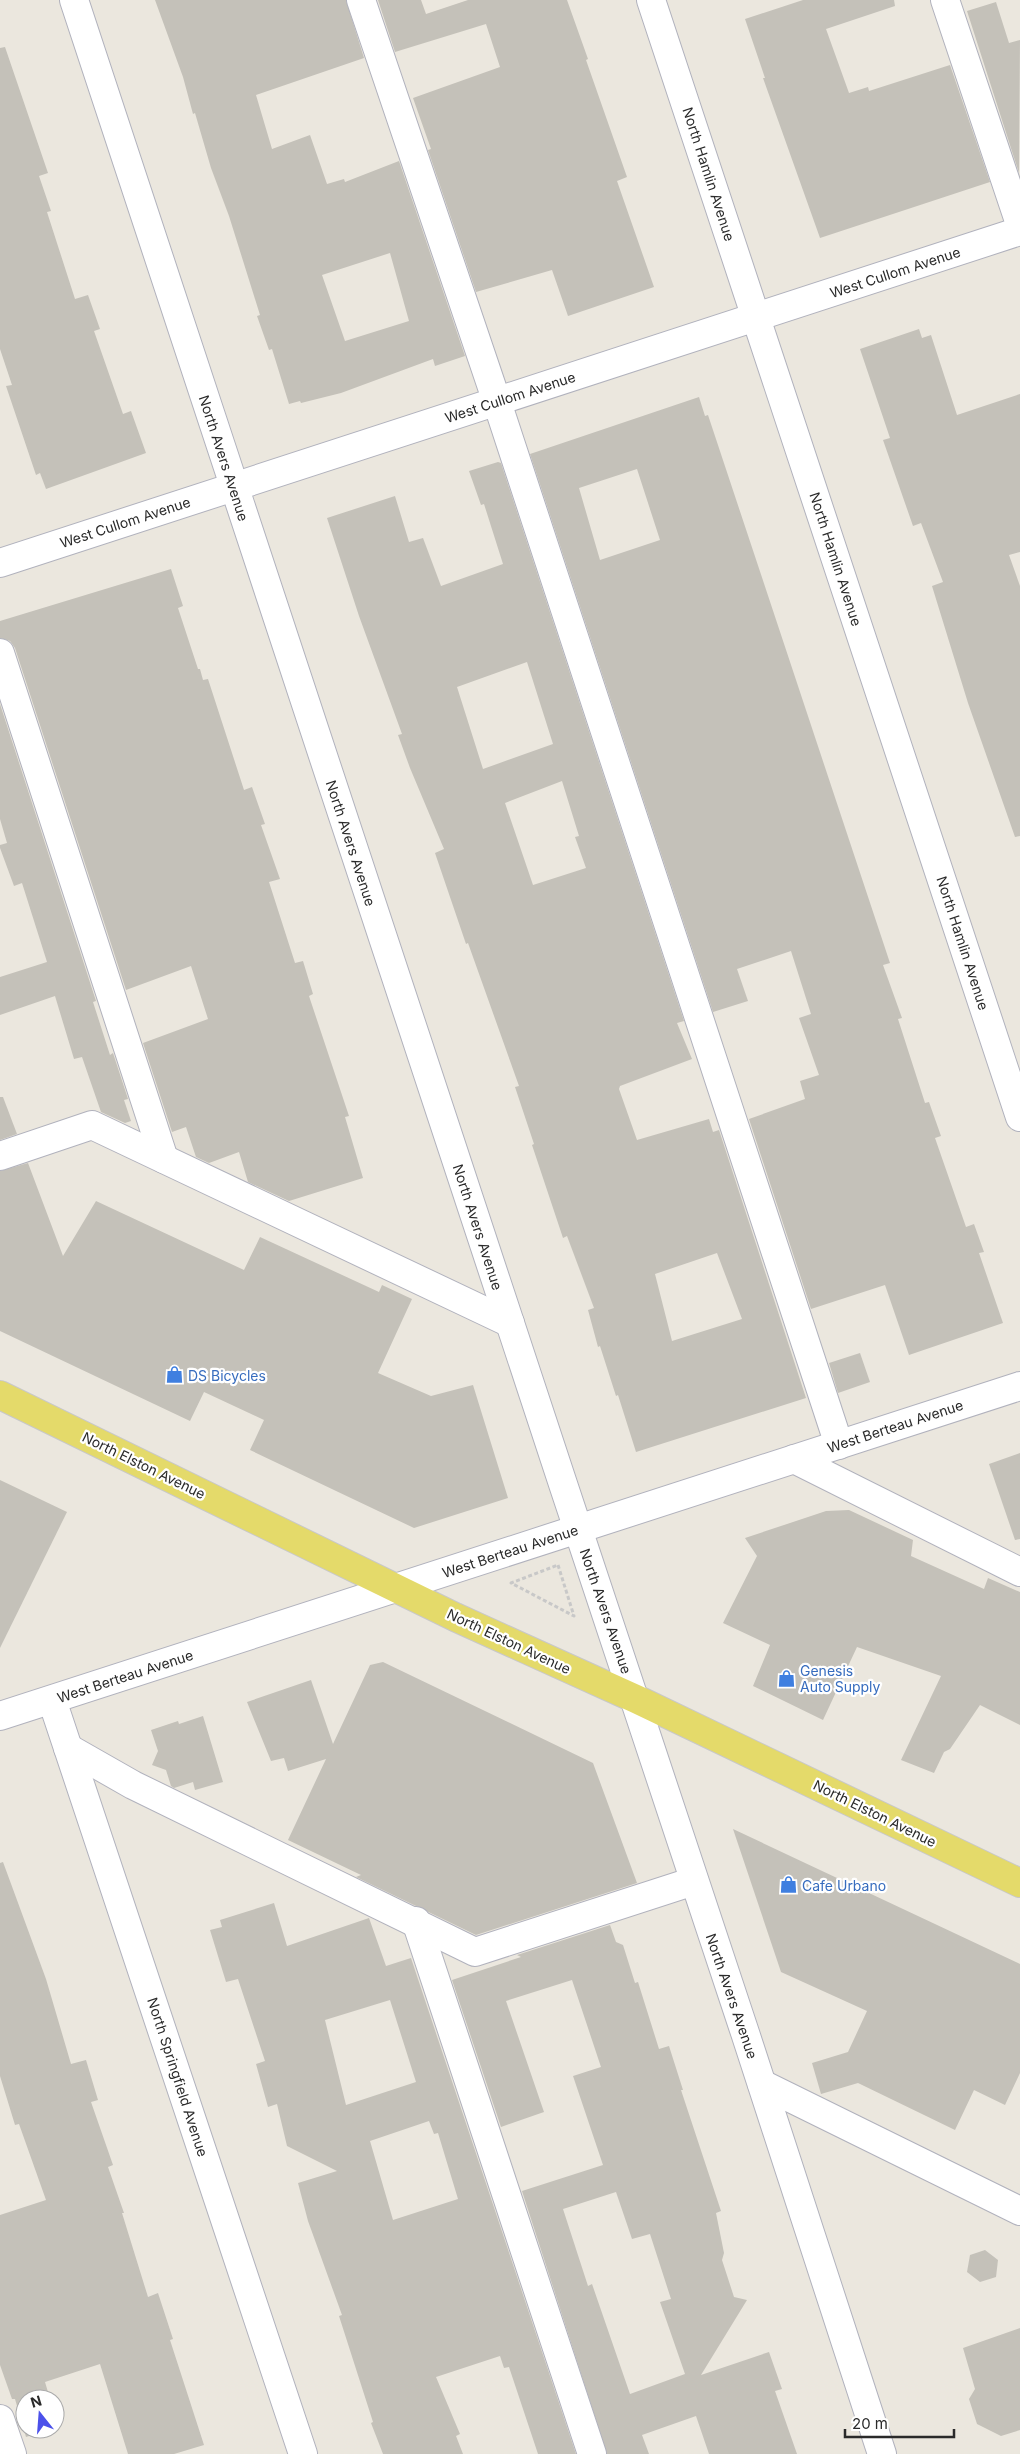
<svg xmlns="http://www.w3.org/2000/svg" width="1020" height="2454" font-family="Inter,sans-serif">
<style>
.building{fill:#c4c1b9;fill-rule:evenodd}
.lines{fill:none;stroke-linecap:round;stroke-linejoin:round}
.minor-casing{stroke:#b1b2bd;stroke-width:30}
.major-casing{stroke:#c8c8c8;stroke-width:30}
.path{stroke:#c8c8c8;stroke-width:3;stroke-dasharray:4 2.5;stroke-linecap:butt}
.minor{stroke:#fff;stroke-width:28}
.major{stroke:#e4da6a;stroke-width:28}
.labels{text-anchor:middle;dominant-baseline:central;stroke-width:4.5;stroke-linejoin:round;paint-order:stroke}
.street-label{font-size:14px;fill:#2a2a2a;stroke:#fff}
.shop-label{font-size:14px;fill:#366cbe;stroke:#fff;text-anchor:start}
</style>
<rect width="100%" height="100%" fill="#ebe7de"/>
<g class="building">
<path d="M155,0H346L364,58L256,95L272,149L310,135L327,184L344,179L345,182L399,161L465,356L435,366L433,359L341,393L301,403L300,401L289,404L272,349L269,350L257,316L260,315L229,216L211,168L195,113L193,114L183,77ZM390,253L409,321L345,341L322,275Z"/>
<path d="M378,0H421L426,14L468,0H567L588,59L586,60L627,177L617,181L654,287L568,316L552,270L476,292L428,150L431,149L413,98L500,67L486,24L395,52Z"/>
<path d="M803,0H894L895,6L826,29L849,93L868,87L869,91L950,65L990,182L820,238L763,78H765L745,19Z"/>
<path d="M996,2L1009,43L1020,40L1019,173L967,11Z"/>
<path d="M5,47L48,173L39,176L51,211L47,212L75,299L88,295L100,329L94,331L123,414L131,411L146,453L46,489L40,473L36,475L6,386L12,385L0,349V48Z"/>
<path d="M919,329L922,338L931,335L957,415L1020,394V552L1009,555L1020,586V836L1015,837L968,703L932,586L943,582L921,523L913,526L883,440L890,438L860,349Z"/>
<path d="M699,397L705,416L708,415L890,963L883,965L902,1018L898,1019L925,1103L929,1102L941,1136L935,1138L966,1227L974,1224L984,1252L979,1253L1003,1323L909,1355L885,1285L811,1309L749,1119L805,1099L800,1081L819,1075L799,1018L811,1014L791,951L737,969L748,1001L713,1012L530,454ZM637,469L660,540L600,560L579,488Z"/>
<path d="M498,462L501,463L684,1021L677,1023L692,1059L620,1086L619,1089L637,1140L709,1119L713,1132L719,1130L806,1398L636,1452L618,1395L616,1396L600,1346L598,1347L588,1310L594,1308L567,1236L563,1238L532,1145L534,1144L515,1087L519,1086L468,943L466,944L435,853L444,849L410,768L398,735L402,734L359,616L327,518L395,496L409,542L423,538L441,586L503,564L484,504L481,505L469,471ZM527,662L553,744L483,769L457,687ZM562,781L579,836L575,837L586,868L533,885L505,803ZM717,1253L742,1319L672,1341L655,1274Z"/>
<path d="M171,569L183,606L178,608L198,669H200L203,680L208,679L244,790L252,787L265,824L261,825L280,879L269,882L295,963L303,961L313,994L309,996L349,1116L345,1117L363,1178L289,1201L248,1182L239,1152L209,1163L196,1157L186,1127L172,1132L143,1043L208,1019L191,966L126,990L15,648L10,641L0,638V621Z"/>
<path d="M0,704L96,1001L93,1002L110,1055L113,1053L128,1099L124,1100L131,1121L125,1123L101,1112L82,1057L74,1059L55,996L0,1015V977L47,962L22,883L14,886L0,848V845L7,843L0,819Z"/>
<path d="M0,1097H3L17,1134L0,1140Z"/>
<path d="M28,1163L63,1256L96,1201L244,1270L260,1237L379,1292L382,1285L412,1299L378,1373L431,1396L473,1385L508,1498L414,1528L250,1450L264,1420L204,1392L190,1421L0,1331V1171Z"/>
<path d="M860,1353L870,1382L838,1393L829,1363Z"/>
<path d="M1020,1453V1539L1015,1540L989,1464Z"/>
<path d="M0,1480L67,1512L0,1648Z"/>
<path d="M849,1510L913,1540L911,1556L984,1589L988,1578L1020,1592V1725L980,1705L950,1749L944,1752L934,1773L901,1760L941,1676L857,1647L823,1720L753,1686L770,1645L723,1623L757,1556L745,1538L826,1511Z"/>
<path d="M383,1662L593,1763L637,1883L476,1935L356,1877L361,1875L288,1840L326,1759L288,1771L284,1758L271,1761L247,1702L311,1680L333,1744L370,1665Z"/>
<path d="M203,1716L223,1782L195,1790L193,1782L174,1788L171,1786L166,1770L152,1765L158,1751L151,1730L178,1721L179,1724Z"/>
<path d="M733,1829L1020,1964V2073L1005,2105L974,2090L955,2130L858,2083L821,2094L812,2063L848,2052L867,2011L781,1972Z"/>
<path d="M3,1862L46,1979L71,2064L86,2060L98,2100L91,2102L113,2165L108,2167L124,2213H122L148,2297L158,2293L173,2339L170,2340L204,2445L174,2454H128L100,2364L45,2382L50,2399H25V2429H51L26,2437L15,2399H12L0,2365V2215L46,2200L19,2124L15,2125L0,2076V1863Z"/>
<path d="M274,1903L287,1946L369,1918L386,1966L411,1958L576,2454H538L509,2367L504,2368L500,2356L436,2377L460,2434L456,2436L463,2454H383L371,2423L373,2422L339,2316L342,2315L308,2221L298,2183L337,2171L287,2146L277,2104L268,2107L256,2064L265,2061L238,1979L226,1982L210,1930L222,1927L220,1920ZM390,2000L416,2082L346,2105L325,2020ZM429,2121L434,2134L438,2133L458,2199L393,2220L370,2141Z"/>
<path d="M610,1925L616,1942L623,1945L635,1983L638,1982L659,2049L669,2046L683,2090H681L721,2211L716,2213L724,2253L722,2260L734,2297L747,2300L701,2375L769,2352L782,2389L775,2391L797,2454H709L696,2416L642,2435L649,2454H607L522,2191L603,2165L573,2076L601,2067L572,1980L506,2001L544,2112L501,2127L452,1980L521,1957L517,1955ZM616,2192L632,2239L650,2234L671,2299L660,2302L685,2374L630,2394L592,2284L588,2286L563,2209Z"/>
<path d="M985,2250L998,2260L996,2277L980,2282L967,2272L970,2255Z"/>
<path d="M1020,2328V2430L1001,2436L977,2424L969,2399L975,2389L963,2348Z"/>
</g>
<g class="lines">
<defs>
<g id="minor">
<path d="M74,0L563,1484C672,1807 777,2130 882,2454"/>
<path d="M361,0L497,402L839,1445"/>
<path d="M651,0L1020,1117"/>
<path d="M945,0L1020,224"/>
<path d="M0,563L1020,231"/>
<path d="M0,653L164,1159"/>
<path d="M0,1156L92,1125L510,1323"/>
<path d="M794,1459L1020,1572"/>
<path d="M52,1700L303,2454"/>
<path d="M0,1716L1020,1386"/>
<path d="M68,1748L133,1785L475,1952L694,1881"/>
<path d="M416,1921L592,2454"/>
<path d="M762,2084L1020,2211"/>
<path d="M0,2419L12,2454"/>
</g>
<path id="major" d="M0,1395L455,1617L636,1699L1020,1883"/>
</defs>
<use href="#minor" class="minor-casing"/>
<use href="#major" class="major-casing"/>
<path class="path" d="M558,1565L574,1616L511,1583Z"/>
<use href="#minor" class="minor"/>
<use href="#major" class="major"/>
</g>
<defs>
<symbol id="shop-bare" viewBox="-9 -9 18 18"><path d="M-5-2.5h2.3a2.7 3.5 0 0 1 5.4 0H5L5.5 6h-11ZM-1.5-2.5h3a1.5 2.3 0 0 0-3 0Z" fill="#3f7fe0" stroke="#fff" stroke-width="2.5" paint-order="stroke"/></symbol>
</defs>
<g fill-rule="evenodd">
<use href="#shop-bare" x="162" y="1362" width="25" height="25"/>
<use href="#shop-bare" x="774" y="1666" width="25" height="25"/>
<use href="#shop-bare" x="776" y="1872" width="25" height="25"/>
</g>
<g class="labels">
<g class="street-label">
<text transform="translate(709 174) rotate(72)">North Hamlin Avenue</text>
<text transform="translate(895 272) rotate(-18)">West Cullom Avenue</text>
<text transform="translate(510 397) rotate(-18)">West Cullom Avenue</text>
<text transform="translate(224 458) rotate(72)">North Avers Avenue</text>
<text transform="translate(125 522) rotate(-18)">West Cullom Avenue</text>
<text transform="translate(836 559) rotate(72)">North Hamlin Avenue</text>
<text transform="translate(351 843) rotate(72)">North Avers Avenue</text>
<text transform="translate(963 943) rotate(72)">North Hamlin Avenue</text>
<text transform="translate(478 1227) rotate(72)">North Avers Avenue</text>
<text transform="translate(895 1426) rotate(-18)">West Berteau Avenue</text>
<text transform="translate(144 1465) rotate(26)">North Elston Avenue</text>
<text transform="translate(510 1551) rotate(-18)">West Berteau Avenue</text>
<text transform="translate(606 1611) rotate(71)">North Avers Avenue</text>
<text transform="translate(509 1641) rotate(25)">North Elston Avenue</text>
<text transform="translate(125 1676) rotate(-18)">West Berteau Avenue</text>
<text transform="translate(875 1813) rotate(26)">North Elston Avenue</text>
<text transform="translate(732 1996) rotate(71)">North Avers Avenue</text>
<text transform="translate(178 2077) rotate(72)">North Springfield Avenue</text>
</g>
<g class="shop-label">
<text x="188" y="1375">DS Bicycles</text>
<text x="800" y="1670">Genesis<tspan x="800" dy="16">Auto Supply</tspan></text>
<text x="802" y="1885">Cafe Urbano</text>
</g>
</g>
<g transform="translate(40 2414) rotate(343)"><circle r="24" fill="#ffffff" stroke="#aaaaaa"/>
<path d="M0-4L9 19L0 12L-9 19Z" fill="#4c51ea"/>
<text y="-8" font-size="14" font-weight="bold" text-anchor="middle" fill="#2a2a2a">N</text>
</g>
<path d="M845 2429v8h109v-8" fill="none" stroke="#2a2a2a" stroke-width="2.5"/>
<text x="852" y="2429" font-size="15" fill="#2a2a2a" stroke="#ffffff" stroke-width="4" paint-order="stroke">20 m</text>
</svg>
